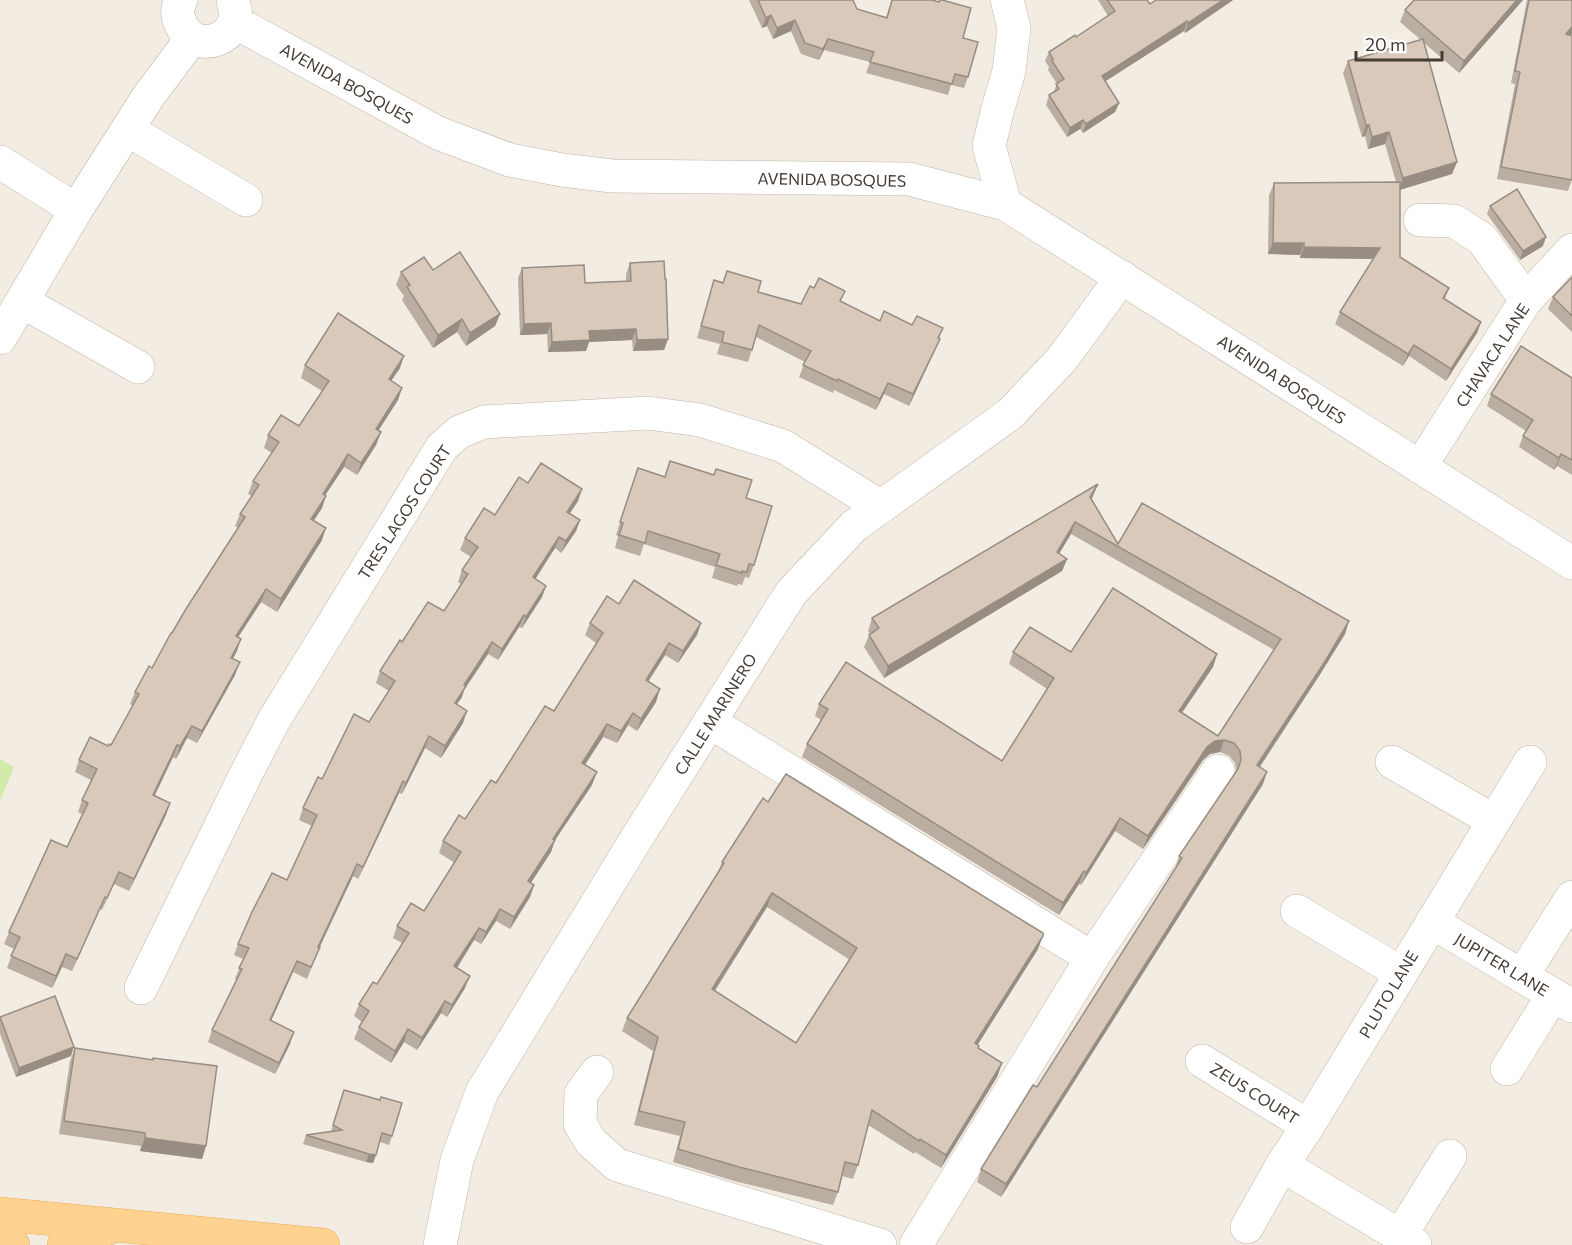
<svg xmlns="http://www.w3.org/2000/svg" width="1572" height="1245" font-family="Commissioner,sans-serif">
<style>
.green{fill:#d4eaa9}
.lines{fill:none;stroke-linecap:round;stroke-linejoin:round}
.minor-casing{stroke:#c1b5a8;stroke-width:34}
.major-casing{stroke:#e9ad5a;stroke-width:34}
.minor{stroke:#fff;stroke-width:33}
.major{stroke:#ffd28f;stroke-width:33}
.wall{fill:#baada1;fill-rule:evenodd}
.shaded-wall{fill:#978d83}
.building{fill:#d8c9bb;stroke:#978d83;stroke-width:1.5;fill-rule:evenodd}
.labels{text-anchor:middle;dominant-baseline:central;stroke-width:4.5;stroke-linejoin:round;paint-order:stroke}
.street-label{font-size:16px;fill:#443b33;stroke:#fff}
</style>
<rect width="100%" height="100%" fill="#f3ece3"/>
<path class="green" d="M0,759L14,767L0,801Z"/>
<g class="lines">
<defs>
<g id="minor">
<path d="M181,0C177,7 177,15 180,22C193,59 248,38 233,2"/>
<path d="M235,22L438,133L510,160L562,170L612,176L909,179L1005,204L1572,563"/>
<path d="M128,130L246,200"/>
<path d="M0,162L76,210"/>
<path d="M1005,204L989,146L997,112L1009,71L1014,28L1007,0"/>
<path d="M1420,220L1454,221L1482,239L1526,300"/>
<path d="M23,302L138,367"/>
<path d="M0,338L76,210L148,97L192,38"/>
<path d="M1420,467L1526,300L1572,250"/>
<path d="M710,722L1092,958L1218,771"/>
<path d="M1392,762L1494,821"/>
<path d="M1297,911L1401,973"/>
<path d="M1432,922L1572,1006"/>
<path d="M1522,976L1572,897"/>
<path d="M141,988L246,774L274,720L442,447L459,432L484,422L648,413L700,420L783,446L881,507"/>
<path d="M1202,1061L1308,1126"/>
<path d="M1507,1069L1553,995"/>
<path d="M597,1072L581,1094L580,1124L591,1142L617,1165L880,1245"/>
<path d="M1282,1165L1415,1245"/>
<path d="M1247,1227L1282,1165L1308,1126L1530,762"/>
<path d="M1400,1236L1450,1156"/>
<path d="M440,1245L457,1160L482,1092L633,844L791,593L854,526L1010,414L1062,359L1122,277"/>
<path d="M916,1245L1092,958"/>
</g>
<g id="major">
<path d="M0,1214L323,1245"/>
<path d="M0,1244L13,1245"/>
<path d="M64,1245L111,1227"/>
</g>
</defs>
<use href="#minor" class="minor-casing"/>
<use href="#major" class="major-casing"/>
<use href="#minor" class="minor"/>
<use href="#major" class="major"/>
</g>
<g class="wall">
<path d="M749,0H853L857,9L886,17L892,0H932L963,38L968,77L964,88L951,85L948,95L866,73L870,62L824,50L819,60L801,54L791,31L773,39L767,26L762,28Z"/>
<path d="M1098,0H1147L1150,4L1233,0L1185,33L1184,31L1105,81L1119,103L1115,112L1083,133L1080,129L1067,137L1046,105L1049,95L1053,93L1057,84L1048,70L1049,67L1045,61L1049,52L1076,37L1108,16Z"/>
<path d="M1414,0H1523L1459,73L1423,42L1457,162L1452,174L1400,190V257L1449,288L1445,299L1481,322L1477,333L1446,381L1409,356L1403,366L1335,324L1340,312L1373,259L1300,258V255L1268,254L1269,195L1274,183L1396,182L1385,144L1368,149L1365,136L1362,137L1343,73L1348,61L1421,40L1400,22L1405,10Z"/>
<path d="M1527,0H1572V34L1571,35L1572,179L1568,191L1497,179L1515,84L1511,83Z"/>
<path d="M1490,206L1543,246L1520,260L1487,214Z"/>
<path d="M630,263L668,339L664,350L633,351L632,340L589,342L586,351L548,352L547,334L520,335L518,278L522,268L585,283L626,281V274Z"/>
<path d="M433,270L500,314L495,326L466,346L457,332L433,348L402,300L404,296L396,285L401,272Z"/>
<path d="M727,271L758,292L801,304L841,302L880,321L943,328L935,350L909,406L884,394L876,410L834,390L833,393L799,377L805,362L756,337L748,362L717,354L720,344L697,338L714,280L723,282Z"/>
<path d="M1572,277V332L1548,309L1553,297Z"/>
<path d="M305,365L400,368L391,381L402,388L398,400L378,431L381,432L376,445L357,475L344,467L325,495L322,508L314,520L322,540L277,612L261,602L238,637L241,639L233,658L235,675L197,743L187,738L176,759L173,757L155,795L170,803L166,815L129,891L114,884L102,910L100,909L72,971L62,967L52,988L7,968L14,949L4,944L9,932L67,847L82,814L78,812L82,800L91,780L75,772L79,760L111,745L133,706L130,704L135,692L152,668L172,633L238,528L235,526L240,514L252,496L248,494L253,481L272,453L264,448L268,435L299,426L322,391L301,378Z"/>
<path d="M1572,378V475L1557,466L1554,470L1519,447L1523,436L1526,431L1487,406L1491,394Z"/>
<path d="M638,468L665,477L746,498L754,565L749,578L745,577L742,585L738,584L737,586L712,578L715,567L644,544L640,556L615,548L618,536L616,535Z"/>
<path d="M528,483L582,489L578,501L570,513L580,520L576,531L561,553L555,548L535,579L546,586L542,597L522,628L519,627L498,660L488,654L464,690L462,697L457,704L463,723L441,758L425,748L402,794L399,793L358,879L353,876L320,947L307,979L293,972L271,1021L290,1044L275,1074L208,1042L212,1030L236,980L235,979L243,959L234,955L238,944L287,880L312,826L299,820L303,808L322,779L369,722L389,691L376,683L380,671L402,642L444,611L461,584L458,582L462,570L471,557L460,550L465,538L495,515Z"/>
<path d="M1093,496L1092,499L1118,544L1345,634L1319,676L1260,767L1263,784L1001,1197L977,1182L981,1169L1037,1087L1175,869L1179,856L1236,771L1235,763L1229,756L1220,752L1210,754L1203,760L1143,849L1115,831L1081,885L1079,884L1059,915L802,757L807,744L821,720L815,716L819,704L1002,761L1047,689L1009,664L1013,652L1217,654L1213,667L1182,712L1218,736L1274,650L1071,534L1059,554L1067,559L1062,571L884,678L864,647L869,635L870,634L868,631L872,618Z"/>
<path d="M619,604L701,623L697,635L678,663L665,655L648,682L656,702L637,731L628,725L617,743L603,737L585,765L592,785L555,840L551,852L531,883L534,885L530,897L510,929L496,921L481,944L474,940L457,968L465,988L447,1017L441,1013L417,1050L404,1042L391,1063L354,1039L359,1027L362,1022L354,1016L359,1004L377,984L402,943L393,938L397,926L424,911L455,863L439,853L443,841L465,819L554,711L596,643L585,635L590,623Z"/>
<path d="M722,862L1038,949L977,1045L978,1048L1002,1063L997,1077L941,1168L915,1152L914,1154L868,1125L858,1165L853,1179L842,1176L838,1192L833,1205L734,1181L673,1162L680,1136L634,1125L653,1051L622,1031L627,1018L718,872ZM767,907L850,960L796,1043L715,991Z"/>
<path d="M0,1017L71,1056L16,1077L0,1034Z"/>
<path d="M75,1048L206,1146L202,1159L140,1151L141,1146L59,1134L70,1061Z"/>
<path d="M344,1090L392,1136L389,1145L380,1142L373,1163L366,1162L303,1144L306,1135L331,1131Z"/>
</g>
<g class="shaded-wall">
<path d="M1223,0H1233L1185,33L1188,23Z"/>
<path d="M1517,0H1523L1459,73L1464,61Z"/>
<path d="M771,15L767,26L762,28L766,18Z"/>
<path d="M795,20L791,31L773,39L777,28Z"/>
<path d="M1187,21L1184,31L1098,86L1102,76Z"/>
<path d="M1572,27V34L1561,46L1566,34Z"/>
<path d="M828,39L824,50L819,60L823,49Z"/>
<path d="M1119,103L1115,112L1083,133L1086,124Z"/>
<path d="M1083,120L1080,129L1067,137L1070,128Z"/>
<path d="M1366,125H1369L1365,136L1362,137Z"/>
<path d="M1389,132L1385,144L1368,149L1372,137Z"/>
<path d="M1457,162L1452,174L1399,190L1403,178Z"/>
<path d="M1546,237L1543,246L1520,260L1523,251Z"/>
<path d="M1273,243H1304L1300,255L1268,254Z"/>
<path d="M1304,247L1380,248L1376,259L1300,258Z"/>
<path d="M500,314L495,326L466,346L470,333Z"/>
<path d="M462,319L457,332L433,348L438,335Z"/>
<path d="M1481,322L1477,333L1446,381L1451,369Z"/>
<path d="M551,323L547,334L520,335L524,324Z"/>
<path d="M636,329L632,340L589,342L586,351L548,352L552,342L589,331Z"/>
<path d="M668,339L664,350L633,351L637,340Z"/>
<path d="M940,339L935,350L909,406L913,394Z"/>
<path d="M1414,345L1409,356L1403,366L1408,354Z"/>
<path d="M404,356L400,368L384,391L389,379Z"/>
<path d="M888,383L884,394L876,410L880,399Z"/>
<path d="M402,388L398,400L371,442L376,429Z"/>
<path d="M381,432L376,445L357,475L361,463Z"/>
<path d="M348,454L344,467L318,506L323,494Z"/>
<path d="M1561,454L1557,466L1554,470L1559,458Z"/>
<path d="M1098,484L1093,496L1085,509L1090,497Z"/>
<path d="M582,489L578,501L563,523L567,512Z"/>
<path d="M326,496L322,508L307,531L311,519Z"/>
<path d="M580,520L576,531L561,553L566,541Z"/>
<path d="M1075,522L1071,534L1052,565L1057,552Z"/>
<path d="M326,528L322,540L277,612L281,599Z"/>
<path d="M559,537L555,548L529,589L533,577Z"/>
<path d="M1067,559L1062,571L884,678L888,666Z"/>
<path d="M546,586L542,597L522,628L526,617Z"/>
<path d="M266,589L261,602L231,648L236,636Z"/>
<path d="M524,615L519,627L498,660L502,649Z"/>
<path d="M1349,621L1345,634L1319,676L1252,778L1257,765Z"/>
<path d="M701,623L697,635L678,663L683,651Z"/>
<path d="M241,639L237,651L227,670L231,658Z"/>
<path d="M492,642L488,654L464,690L462,697L450,714L455,703L464,685Z"/>
<path d="M669,643L665,655L641,692L646,680Z"/>
<path d="M1217,654L1213,667L1175,723L1179,711Z"/>
<path d="M240,662L235,675L197,743L202,731Z"/>
<path d="M660,689L656,702L637,731L641,719Z"/>
<path d="M467,711L463,723L441,758L445,746Z"/>
<path d="M633,713L628,725L617,743L621,731Z"/>
<path d="M607,724L603,737L578,775L582,763Z"/>
<path d="M192,726L187,738L176,759L180,746Z"/>
<path d="M429,736L425,748L402,794L406,783Z"/>
<path d="M1224,740L1220,752L1210,754L1203,760L1143,849L1148,836L1207,747L1215,741Z"/>
<path d="M177,745L173,757L149,807L153,795Z"/>
<path d="M597,772L592,785L555,840L551,852L524,893L528,881L553,839Z"/>
<path d="M1267,772L1263,784L1001,1197L1006,1184Z"/>
<path d="M403,781L399,793L358,879L363,867Z"/>
<path d="M170,803L166,815L129,891L134,879Z"/>
<path d="M1120,818L1115,831L1081,885L1086,873Z"/>
<path d="M357,864L353,876L314,958L318,947Z"/>
<path d="M1084,871L1079,884L1059,915L1063,903Z"/>
<path d="M534,885L530,897L510,929L514,917Z"/>
<path d="M772,893L767,907L707,1002L712,989Z"/>
<path d="M105,897L100,909L72,971L77,959Z"/>
<path d="M500,909L496,921L481,944L486,932Z"/>
<path d="M479,928L474,940L450,979L454,966Z"/>
<path d="M1043,936L1038,949L970,1057L975,1043Z"/>
<path d="M66,954L62,967L52,988L56,976Z"/>
<path d="M297,961L293,972L266,1032L270,1020Z"/>
<path d="M470,976L465,988L447,1017L452,1005Z"/>
<path d="M445,1001L441,1013L417,1050L422,1038Z"/>
<path d="M408,1029L404,1042L391,1063L395,1051Z"/>
<path d="M294,1032L290,1044L275,1074L279,1063Z"/>
<path d="M74,1047L71,1056L16,1077L19,1068Z"/>
<path d="M1002,1063L997,1077L941,1168L946,1155Z"/>
<path d="M145,1138L206,1146L202,1159L140,1151Z"/>
<path d="M369,1154L376,1155L373,1163L366,1162Z"/>
</g>
<g class="building">
<path d="M758,0H853L857,9L887,18L892,0H932L939,2L940,0H942L971,8L963,38L978,42L968,77L955,74L952,84L870,62L874,52L828,39L823,49L805,43L795,20L777,28L771,15L766,18Z"/>
<path d="M1107,0H1147L1150,4L1156,0H1223L1188,23L1187,21L1102,76L1119,103L1086,124L1083,120L1070,128L1049,95L1059,89L1056,84L1064,79L1052,61L1053,59L1049,52L1075,35L1076,37L1115,11Z"/>
<path d="M1414,0H1517L1464,61L1405,10Z"/>
<path d="M1529,0H1572V27L1566,34L1572,36V180L1501,167L1520,72L1515,71Z"/>
<path d="M1423,39L1457,162L1403,178L1389,132L1372,137L1369,125H1366L1348,61Z"/>
<path d="M1400,182V257L1449,288L1443,298L1481,322L1451,369L1414,345L1408,354L1340,312L1380,248L1304,247V243H1273L1274,183Z"/>
<path d="M1517,189L1546,237L1523,251L1490,206Z"/>
<path d="M460,252L500,314L470,333L462,319L438,335L407,287L410,285L401,272L424,257L433,270Z"/>
<path d="M664,261L665,279H666L668,339L637,340L636,329L589,331L590,340L552,342L551,323L524,324L522,268L584,265L585,283L631,281L630,263Z"/>
<path d="M727,271L761,281L758,292L801,304L810,286L814,288L819,278L845,291L840,301L880,321L884,311L912,325L917,316L943,328L938,338L940,339L913,394L888,383L880,399L838,379L837,381L803,365L811,351L759,325L752,350L722,342L724,332L701,326L714,280L723,283Z"/>
<path d="M1572,277V316L1553,297Z"/>
<path d="M338,313L404,356L389,379L402,388L376,429L381,432L361,463L348,454L323,494L326,496L311,519L326,528L281,599L266,589L236,636L241,639L231,658L240,662L202,731L192,726L180,746L177,745L153,795L170,803L134,879L119,872L107,898L105,897L77,959L66,954L56,976L11,956L20,937L9,932L51,840L67,847L88,803L82,800L97,769L79,760L90,737L108,746L109,744L111,745L139,694L135,692L149,666L152,668L171,633H172L186,609L245,517L240,514L259,485L253,481L279,442L268,435L281,415L299,426L329,381L305,365Z"/>
<path d="M1521,346L1572,378V460L1561,454L1559,458L1523,436L1533,420L1491,394Z"/>
<path d="M670,461L714,475L716,469L752,480L746,498L772,506L754,565L749,564L747,572L742,571V573L716,565L720,554L648,531L645,543L619,535L623,523L620,522L638,468L665,477Z"/>
<path d="M541,463L582,489L567,512L580,520L566,541L559,537L533,577L546,586L526,617L524,615L502,649L492,642L464,685L466,686L455,703L467,711L445,746L429,736L406,783L403,781L363,867L357,864L318,947H320L311,967L297,961L270,1020L294,1032L279,1063L212,1030L242,969L239,968L249,948L238,944L252,912L272,873L287,880L317,815L303,808L318,777L322,779L354,714L369,722L395,681L380,671L400,640L402,642L428,602L444,611L468,574L462,570L478,547L465,538L484,508L495,515L519,477L528,483Z"/>
<path d="M1098,484L1090,497L1118,544L1142,503L1349,621L1324,663L1257,765L1267,772L1006,1184L981,1169L1033,1085L1037,1087L1182,858L1179,856L1238,769L1241,760L1240,751L1234,743L1224,740L1215,741L1207,747L1148,836L1120,818L1086,873L1084,871L1063,903L807,744L828,709L819,704L846,662L1002,761L1054,678L1013,652L1030,627L1071,652L1113,588L1217,654L1179,711L1218,736L1281,639L1075,522L1057,552L1067,559L888,666L869,635L879,628L872,618Z"/>
<path d="M634,580L701,623L683,651L669,643L646,680L660,689L641,719L633,713L621,731L607,724L582,763L597,772L553,839L555,840L528,881L534,885L514,917L500,909L486,932L479,928L454,966L470,976L452,1005L445,1001L422,1038L408,1029L395,1051L359,1027L369,1011L359,1004L373,982L377,984L409,933L397,926L411,903L424,911L461,852L443,841L459,815L465,819L491,780L496,783L545,706L554,711L603,633L590,623L607,596L619,604Z"/>
<path d="M786,774L1043,933V936L975,1043L979,1046L978,1048L1002,1063L946,1155L920,1139L919,1141L872,1110L858,1165L845,1162L838,1192L739,1167L678,1149L685,1122L639,1111L658,1037L627,1018L724,863L722,862L763,798L768,802ZM772,893L857,948L796,1043L712,989Z"/>
<path d="M55,996L74,1047L19,1068L0,1017Z"/>
<path d="M75,1048L153,1060V1058L217,1066L206,1146L145,1138V1133L64,1121Z"/>
<path d="M344,1090L380,1100L381,1097L402,1103L392,1136L382,1133L376,1155L369,1154L306,1135L342,1130L333,1125Z"/>
</g>
<g class="labels">
<g class="street-label">
<text transform="translate(347 83) rotate(29)">AVENIDA BOSQUES</text>
<text transform="translate(832 179) rotate(1)">AVENIDA BOSQUES</text>
<text transform="translate(1492 355) rotate(-57)">CHAVACA LANE</text>
<text transform="translate(1282 379) rotate(33)">AVENIDA BOSQUES</text>
<text transform="translate(404 512) rotate(-57)">TRES LAGOS COURT</text>
<text transform="translate(715 714) rotate(-58)">CALLE MARINERO</text>
<text transform="translate(1502 964) rotate(31)">JUPITER LANE</text>
<text transform="translate(1388 994) rotate(-59)">PLUTO LANE</text>
<text transform="translate(1255 1093) rotate(32)">ZEUS COURT</text>
</g>
</g>
<path d="M1356 51v9h86v-9" fill="none" stroke="#443b33" stroke-width="3"/>
<text x="1365" y="51" font-size="18" fill="#443b33" stroke="#ffffff" stroke-width="4.5" paint-order="stroke">20 m</text>
</svg>
